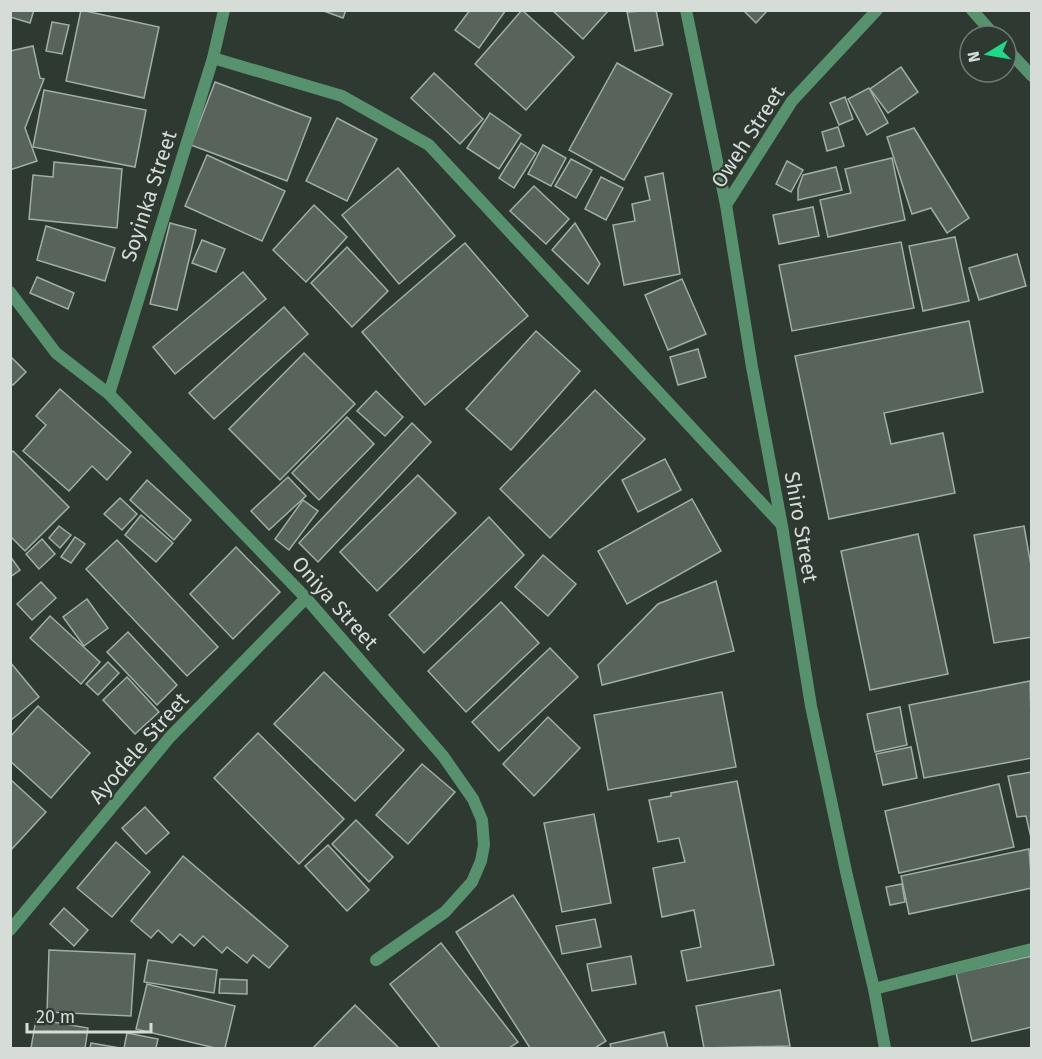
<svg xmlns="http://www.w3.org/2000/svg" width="1042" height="1059" font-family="'Fira Sans',sans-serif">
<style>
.building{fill:#58635c;stroke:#a1aea5;stroke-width:1.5}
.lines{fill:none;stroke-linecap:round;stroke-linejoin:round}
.lane{stroke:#57916e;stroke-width:12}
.street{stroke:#57916e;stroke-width:12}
.labels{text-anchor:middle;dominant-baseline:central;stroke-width:4.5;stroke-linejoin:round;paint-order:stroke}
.street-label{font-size:21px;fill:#d6ddd9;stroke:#2e3932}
</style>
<rect width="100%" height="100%" fill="#2e3932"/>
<g class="building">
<path d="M10,10H34L30,23L10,17Z"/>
<path d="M81,10L159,27L144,98L66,81Z"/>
<path d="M321,10H346L343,18Z"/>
<path d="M470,10H506L479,48L455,30Z"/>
<path d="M522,10L574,57L526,110L475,64Z"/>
<path d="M552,10H609L583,39Z"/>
<path d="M656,10L663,45L635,51L627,12Z"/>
<path d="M743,10H768L756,23Z"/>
<path d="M52,22L69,25L62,54L46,51Z"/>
<path d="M33,46L40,78L44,79L25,128L37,161L10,170V51Z"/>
<path d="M617,63L672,94L624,180L569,150Z"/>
<path d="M901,67L918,92L888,113L870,89Z"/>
<path d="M434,73L483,119L460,144L411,98Z"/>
<path d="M215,82L311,118L287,181L191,145Z"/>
<path d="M869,88L888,123L867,135L848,99Z"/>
<path d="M44,90L146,110L135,167L33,147Z"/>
<path d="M845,97L853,119L839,125L830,103Z"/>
<path d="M490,113L521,135L499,169L467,148Z"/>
<path d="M337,118L377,139L347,201L306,181Z"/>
<path d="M838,127L844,146L827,151L822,132Z"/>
<path d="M914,128L969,218L947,233L931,208L912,214L887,137Z"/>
<path d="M521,143L536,153L514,188L499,178Z"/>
<path d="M543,145L566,158L551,186L528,174Z"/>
<path d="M207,155L285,191L262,241L185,206Z"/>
<path d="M892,158L905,220L828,237L820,200L851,193L845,169Z"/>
<path d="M571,159L592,170L576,198L555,186Z"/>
<path d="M787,161L803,170L791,192L776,184Z"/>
<path d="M54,162L122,169L117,228L29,219L33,175L53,177Z"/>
<path d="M836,167L842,190L798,200V189L803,175Z"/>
<path d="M398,168L455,236L399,284L342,215Z"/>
<path d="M663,173L680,274L624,285L613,225L635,221L632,204L650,200L645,177Z"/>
<path d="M601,177L623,188L606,220L585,209Z"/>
<path d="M534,186L569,219L546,244L510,211Z"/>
<path d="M314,205L347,237L306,282L273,250Z"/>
<path d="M813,207L819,236L779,244L773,215Z"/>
<path d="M170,223L196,230L177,310L150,304Z"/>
<path d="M575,223L600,264L588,284L552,250Z"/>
<path d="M46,226L115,248L105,281L37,260Z"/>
<path d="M955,237L969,301L923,311L909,246Z"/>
<path d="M202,240L225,249L216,272L192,263Z"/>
<path d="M901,242L914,308L792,331L779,265Z"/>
<path d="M465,243L528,316L425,405L362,332Z"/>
<path d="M347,247L388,291L352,327L311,283Z"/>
<path d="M1017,254L1026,286L979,300L969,268Z"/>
<path d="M243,272L266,299L175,374L153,347Z"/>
<path d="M37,277L74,293L68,309L30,293Z"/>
<path d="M682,279L706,334L668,350L645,295Z"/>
<path d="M284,307L308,334L214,419L189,393Z"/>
<path d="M969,321L983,392L884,413L891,444L943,433L955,493L829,519L795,356Z"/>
<path d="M536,331L580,371L511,450L466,409Z"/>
<path d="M698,349L706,377L678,385L670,357Z"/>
<path d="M304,353L355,404L280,480L229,429Z"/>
<path d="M10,356L26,372L13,385L10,383Z"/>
<path d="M60,389L131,452L107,480L92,466L69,491L23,451L46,425L36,416Z"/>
<path d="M595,390L645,439L550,538L500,489Z"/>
<path d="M376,391L403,417L385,436L357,411Z"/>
<path d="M347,417L374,444L319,500L292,473Z"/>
<path d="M412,423L431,442L318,562L299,543Z"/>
<path d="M13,451L69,507L25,551L10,536V454Z"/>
<path d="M665,459L681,490L638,512L622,480Z"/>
<path d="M418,475L456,513L377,591L340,552Z"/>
<path d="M288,477L306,496L269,530L251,511Z"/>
<path d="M147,480L191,520L174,540L130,500Z"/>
<path d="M120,498L137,514L122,530L104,514Z"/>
<path d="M692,499L721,551L627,604L598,551Z"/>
<path d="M303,500L318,511L289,550L275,539Z"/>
<path d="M141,515L173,543L156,562L125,535Z"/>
<path d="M489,517L524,555L424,653L389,615Z"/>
<path d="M59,526L71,535L60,548L49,538Z"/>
<path d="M1024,526L1032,571V637L994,643L974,535Z"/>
<path d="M918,534L948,674L870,690L841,551Z"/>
<path d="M75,537L85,544L71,563L61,557Z"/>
<path d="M42,539L55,554L39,569L26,554Z"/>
<path d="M117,540L218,647L187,676L86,569Z"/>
<path d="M236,547L280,592L233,639L190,594Z"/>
<path d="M543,555L576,584L548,616L515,587Z"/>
<path d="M10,556L20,570L10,577Z"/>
<path d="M716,581L734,651L602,685L598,665L658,604Z"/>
<path d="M41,582L56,598L32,620L17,604Z"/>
<path d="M87,599L108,628L84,646L63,617Z"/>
<path d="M501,602L539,643L466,712L428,671Z"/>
<path d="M50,616L100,662L81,684L30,638Z"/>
<path d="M128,632L177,685L157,705L107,652Z"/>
<path d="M550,648L578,677L499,751L472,722Z"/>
<path d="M10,662L39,697L10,721Z"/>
<path d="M108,662L119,673L98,695L86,684Z"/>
<path d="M324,672L404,750L355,801L274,724Z"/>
<path d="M127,677L159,712L135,734L103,700Z"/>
<path d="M1030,681L1032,758L924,778L909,705Z"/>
<path d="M722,692L736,767L608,790L594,715Z"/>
<path d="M38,706L90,753L51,798L10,761V737Z"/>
<path d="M900,707L907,745L875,752L867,714Z"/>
<path d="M548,717L580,748L534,796L503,764Z"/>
<path d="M258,733L344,819L299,864L214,778Z"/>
<path d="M911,747L917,778L883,785L876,754Z"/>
<path d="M422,764L455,792L408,844L376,815Z"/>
<path d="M1032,772V842L1026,816L1017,817L1008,776Z"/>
<path d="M10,779L46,812L10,851Z"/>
<path d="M737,781L774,965L687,981L681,951L701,947L694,910L662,917L653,868L685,862L679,838L658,842L649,800L671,796V793Z"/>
<path d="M999,784L1014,847L899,873L885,811Z"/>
<path d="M145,807L169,833L146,854L122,828Z"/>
<path d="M594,814L611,903L562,912L544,823Z"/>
<path d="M356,820L393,857L369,882L332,844Z"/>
<path d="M116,842L150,872L112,917L77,888Z"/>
<path d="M328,845L369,890L347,911L305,866Z"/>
<path d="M1029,849L1032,888L909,914L901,876Z"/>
<path d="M183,856L288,946L269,968L253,955L247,963L227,947L222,953L203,936L194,946L180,934L172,943L158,930L151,938L131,921Z"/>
<path d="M902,884L905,902L890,905L886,887Z"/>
<path d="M513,895L606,1041L595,1048H530L456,932Z"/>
<path d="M64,908L88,930L74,946L50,924Z"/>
<path d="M595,919L601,947L562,954L556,926Z"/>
<path d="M441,943L518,1042L509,1048H440L390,984Z"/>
<path d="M49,950L135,954L131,1016L47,1012Z"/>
<path d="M631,956L636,984L592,991L587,964Z"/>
<path d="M1032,956V1027L972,1041L956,973Z"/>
<path d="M148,960L217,970L214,993L144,982Z"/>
<path d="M220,979L247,980V994L219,993Z"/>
<path d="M147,984L235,1006L225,1048H215L136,1029Z"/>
<path d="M780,990L790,1046L704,1048L696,1006Z"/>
<path d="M355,1005L399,1048H313Z"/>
<path d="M36,1019L88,1028L85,1048H31Z"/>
<path d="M664,1032L668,1048H611L610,1044Z"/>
<path d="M127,1033L158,1039L156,1048H124Z"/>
<path d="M91,1043L120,1048H90Z"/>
</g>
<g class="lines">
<g class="lane">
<path d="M972,10L995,36"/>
<path d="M1006,48L1032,76"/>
</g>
<g class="street">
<path d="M686,10L726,205L752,367L782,526L811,706L847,876L874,989L885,1048"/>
<path d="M213,58L342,96L429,145L781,524"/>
<path d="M726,205L792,101L877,10"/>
<path d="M10,292L56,353L109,394L306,598L443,756L473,799L482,820L484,845L481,861L472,882L445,912L376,960"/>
<path d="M109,394L213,58L224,10"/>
<path d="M10,930L170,737L306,598"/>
<path d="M874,989L1032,949"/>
</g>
</g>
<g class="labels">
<g class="street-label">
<text transform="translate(748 137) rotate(-57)">Oweh Street</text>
<text transform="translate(149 196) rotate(-72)">Soyinka Street</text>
<text transform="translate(801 527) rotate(80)">Shiro Street</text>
<text transform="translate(335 603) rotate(48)">Oniya Street</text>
<text transform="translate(139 748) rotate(-49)">Ayodele Street</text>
</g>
</g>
<rect width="1042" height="1059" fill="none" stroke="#d6ddd9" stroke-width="24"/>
<g transform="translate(988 54) rotate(259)"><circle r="28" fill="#2e3932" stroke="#717b75" stroke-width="1.5"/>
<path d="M0-4.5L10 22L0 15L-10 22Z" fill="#20d887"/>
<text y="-9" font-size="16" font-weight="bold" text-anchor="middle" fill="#d6ddd9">N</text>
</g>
<path d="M27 1023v9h124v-9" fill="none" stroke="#d6ddd9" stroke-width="3"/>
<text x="36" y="1023" font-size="18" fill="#d6ddd9" stroke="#2e3932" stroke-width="4.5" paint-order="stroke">20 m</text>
</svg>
